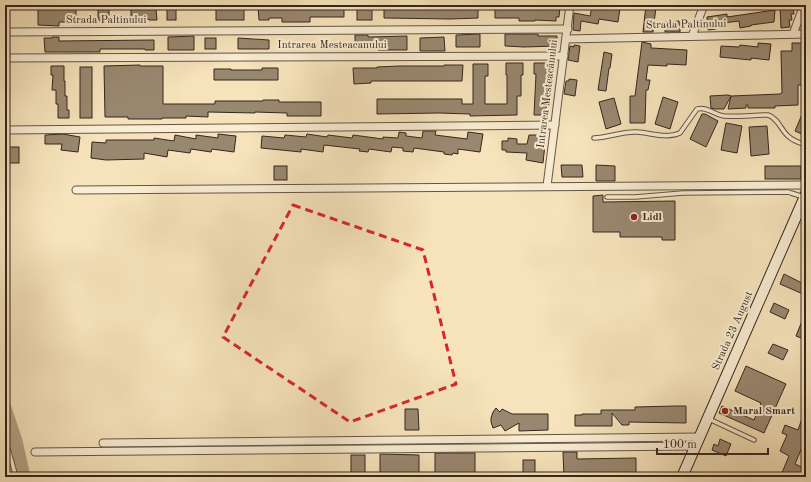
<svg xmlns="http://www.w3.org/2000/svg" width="811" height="482" font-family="'Old Standard TT',serif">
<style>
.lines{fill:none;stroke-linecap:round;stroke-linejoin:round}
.river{stroke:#b4a386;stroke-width:13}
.building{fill:#998870;stroke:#35261e}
.lane-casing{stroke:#655545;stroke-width:5.5}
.street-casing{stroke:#655545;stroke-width:9}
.secondary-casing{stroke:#35261e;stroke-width:12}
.lane{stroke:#f9edd3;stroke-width:3.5}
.street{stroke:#f9edd3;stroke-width:7}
.secondary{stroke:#f9edd3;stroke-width:10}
.marked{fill:none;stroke:#d62828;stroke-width:3;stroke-dasharray:8 5;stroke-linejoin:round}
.poi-dot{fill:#8f2418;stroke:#f9edd3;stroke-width:1.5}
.labels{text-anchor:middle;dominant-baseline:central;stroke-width:4;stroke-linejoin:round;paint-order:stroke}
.street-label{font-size:11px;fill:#35261e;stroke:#f9edd3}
.poi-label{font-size:11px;font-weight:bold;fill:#35261e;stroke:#f9edd3;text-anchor:start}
</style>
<rect width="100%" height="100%" fill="#f6e3bb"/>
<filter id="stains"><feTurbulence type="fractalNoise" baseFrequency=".005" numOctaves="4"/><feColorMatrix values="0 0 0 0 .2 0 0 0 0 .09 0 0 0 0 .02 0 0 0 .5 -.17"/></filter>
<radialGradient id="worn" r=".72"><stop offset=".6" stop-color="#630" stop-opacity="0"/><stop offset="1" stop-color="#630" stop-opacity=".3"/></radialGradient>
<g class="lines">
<path class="river" d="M5,408L16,441L24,477"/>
</g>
<g class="building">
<rect x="216" y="5" width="28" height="15"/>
<path d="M268,5H278V6L344,5V17H310V22H282V18H269V20H259L258,6H268Z"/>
<rect x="357" y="5" width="15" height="15"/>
<path d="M384,5H478V18L451,19L384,18Z"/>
<path d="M495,5L560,6L559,17H556V21L535,20V21H519V18H495Z"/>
<path d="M646,5L656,7L653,32H643Z"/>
<path d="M607,6L620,8L618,22L599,19L598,24L581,21L580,31L573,30L574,13L590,16L592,7L607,10Z"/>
<path d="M793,6L794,14H791L792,20H789L790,27L781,28L780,7Z"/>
<path d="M63,7H76V22H59V26L38,25V8H63Z"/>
<rect x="98" y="7" width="11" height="14"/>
<path d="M131,7H142V8L156,9L157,20H149V19H131Z"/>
<rect x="167" y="9" width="9" height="11"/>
<path d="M775,10L774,22L751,25V26L740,28L739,21L723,23V26L715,27L716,29L708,30L707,17L727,14V17Z"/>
<path d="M680,21V32H665V22Z"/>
<path d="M480,34V47H456V35Z"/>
<path d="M505,34H538V36H557V46L524,47L505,46Z"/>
<path d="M355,35H368V37L407,36V50H378V46H355Z"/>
<path d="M194,36V50H168V37Z"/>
<path d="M52,37H59V41L154,40V50H145V49H100V52H45L44,38H52Z"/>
<path d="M444,37L445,51H420V38Z"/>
<rect x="205" y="38" width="11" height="11"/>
<path d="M238,38L269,40V49H238Z"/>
<path d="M642,42L651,44V48L687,50L686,65L667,64V66L648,65L646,80H650L648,90H646L645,123H630V96H635Z"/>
<path d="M758,43L771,44L769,60L751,58V60L720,57L721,46L739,47L740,45L758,47Z"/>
<path d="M792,43H806V85H798V105L775,106V108H748V105H746V108L728,109L731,96L780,94L782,93L781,51H792Z"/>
<path d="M574,45L580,46L578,62L568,60L570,46L574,47Z"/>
<path d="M604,52L612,54L610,68H609L606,91L598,90Z"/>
<path d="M506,63H523V75H521V96H517V115L470,116V114L439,113L377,114V99H462V104H473V64H488V76H485V104H507V75H506Z"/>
<path d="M534,63H552V74H548L546,115H534L536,74H534Z"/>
<path d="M140,65V66H163V104H215V101H263V100H279V102H321V116H287V113L255,112V113L208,112V117L186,116V118H162V119H128V117H105L104,66Z"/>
<path d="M444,65H463L462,81H371V83L354,84L353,68H377V67L399,66H444Z"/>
<path d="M51,66H64V81H65V96H67V110H69V118H58V104H56V90H52L53,75H51Z"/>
<rect x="80" y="67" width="12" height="51"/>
<path d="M262,68H278V80H214V69H231V70H262Z"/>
<path d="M569,79L577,80L575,96L564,94L566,81H569Z"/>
<path d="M728,95L731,96L724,109H715L711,108L710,96Z"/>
<path d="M663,97L678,102L670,129L655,124Z"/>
<path d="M614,98L621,124L606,129L599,102Z"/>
<path d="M806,105V136L795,131Z"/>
<path d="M702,114H705L718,121L706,147L690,139Z"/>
<path d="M726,123L742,126L737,153L721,150Z"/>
<path d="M767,126L769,154L751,156L749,127Z"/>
<path d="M423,131H436L435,135L467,139L468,132L483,134L480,152L458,149V154L453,153L452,155L444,154V152L414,148L413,152L403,151V148L392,147L391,152L369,149L368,152L359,151L360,149L324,145L323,152L301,149V152L261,148L262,136L284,138L285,135L306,137L307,134L327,137L328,135L352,138L353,135L383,139V137L398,138L399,132L406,133V136L422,138Z"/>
<path d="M63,134L80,137L78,152L61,150L62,144H45V135Z"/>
<path d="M218,134L236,136L234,152L212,149L211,152L191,149L190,153L168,150L167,157L144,153V159L106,160L91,158L92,142L106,143V140H154V138L174,141L175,135L196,139V135L218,138Z"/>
<path d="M529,135H546L543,163L526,160L527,153L506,152V150H502V141H508V138L517,139V144H527Z"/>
<rect x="6" y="147" width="13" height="16"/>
<path d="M561,165H582L583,177H562Z"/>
<path d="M596,165L615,166V181H596Z"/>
<rect x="274" y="166" width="13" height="14"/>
<rect x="765" y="166" width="36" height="13"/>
<path d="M603,195V202L675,201V240H662V237H620V232H593V196Z"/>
<path d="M784,274L806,285L803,294L780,284Z"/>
<path d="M774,303L789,310L785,319L770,312Z"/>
<path d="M806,311V340L796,336Z"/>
<path d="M773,344L788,350L783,360L768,353Z"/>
<path d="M746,366L786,384L764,433L719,413L722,406L754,420L761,403L735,391Z"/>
<path d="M676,406H686V423L629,422V425H622L612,413V426H575V415H582V414H601V410H635V407Z"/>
<path d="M496,408L500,412L502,409L512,414H548V430L519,431V423L505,431L501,425L493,428L491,422V418L493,412Z"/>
<path d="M405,409H418L419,430H405Z"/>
<path d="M805,410L806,446L803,445L795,464L806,469V471L804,477H787L781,475L789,456L780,451L787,435L782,433L785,425L798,430Z"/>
<path d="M720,439L731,444L726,456L712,450L714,444L718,446Z"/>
<path d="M563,452H577V459L636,458V477H564Z"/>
<rect x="435" y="453" width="40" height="24"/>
<path d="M380,454L419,455V477H380Z"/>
<rect x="351" y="455" width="14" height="22"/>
<rect x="523" y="460" width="12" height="17"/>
</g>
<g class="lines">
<defs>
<g id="lane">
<path d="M594,138C608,138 622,131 637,132C651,133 667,139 680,133L697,109C706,106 715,115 724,116C738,117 754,115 768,115C778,118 781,130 788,136C793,141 800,143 806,145"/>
<path d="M607,197H635L683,193L788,192L791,193L804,197"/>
<path d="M709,419L754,440"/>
<path d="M5,438L16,477"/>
</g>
<g id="street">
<path d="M5,32L568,29"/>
<path d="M793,34L804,5"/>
<path d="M692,36L704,5"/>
<path d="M566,39L806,34"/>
<path d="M5,58L564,56"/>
<path d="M5,130L555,125"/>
<path d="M547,186L570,5"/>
<path d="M76,190L806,185"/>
<path d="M103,443L700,437"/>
<path d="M35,452L695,446"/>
</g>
<path id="secondary" d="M682,477L806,194"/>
</defs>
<use href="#lane" class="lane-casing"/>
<use href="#street" class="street-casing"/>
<use href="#secondary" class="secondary-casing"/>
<use href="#lane" class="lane"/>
<use href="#street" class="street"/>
<use href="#secondary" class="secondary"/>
</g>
<path class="marked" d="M293,205L423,250L456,384L350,422L223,337Z"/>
<g class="poi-dot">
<circle cx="634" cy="217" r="4"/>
<circle cx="725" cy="411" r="4"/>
</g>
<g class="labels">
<g class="street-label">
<text x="106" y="20">Strada Paltinului</text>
<text transform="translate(686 25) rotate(-1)">Strada Paltinului</text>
<text x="332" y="45">Intrarea Mesteacanului</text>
<text transform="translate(548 94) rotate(-83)">Intrarea Mesteacănului</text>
<text transform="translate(733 331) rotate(-66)">Strada 23 August</text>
</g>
<g class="poi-label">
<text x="642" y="217">Lidl</text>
<text x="733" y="411">Maral Smart</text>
</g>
</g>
<rect width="811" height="482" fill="none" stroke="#f6e3bb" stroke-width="20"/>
<rect x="6" y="6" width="799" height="470" fill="none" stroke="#35261e" stroke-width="2"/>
<rect x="10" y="10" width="791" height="462" fill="none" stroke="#35261e"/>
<path d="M657 448v6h111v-6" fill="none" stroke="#35261e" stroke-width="2"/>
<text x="663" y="448" font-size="12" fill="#35261e" stroke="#f9edd3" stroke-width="3" paint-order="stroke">100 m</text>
<rect width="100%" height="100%" filter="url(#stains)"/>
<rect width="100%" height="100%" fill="url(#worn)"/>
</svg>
